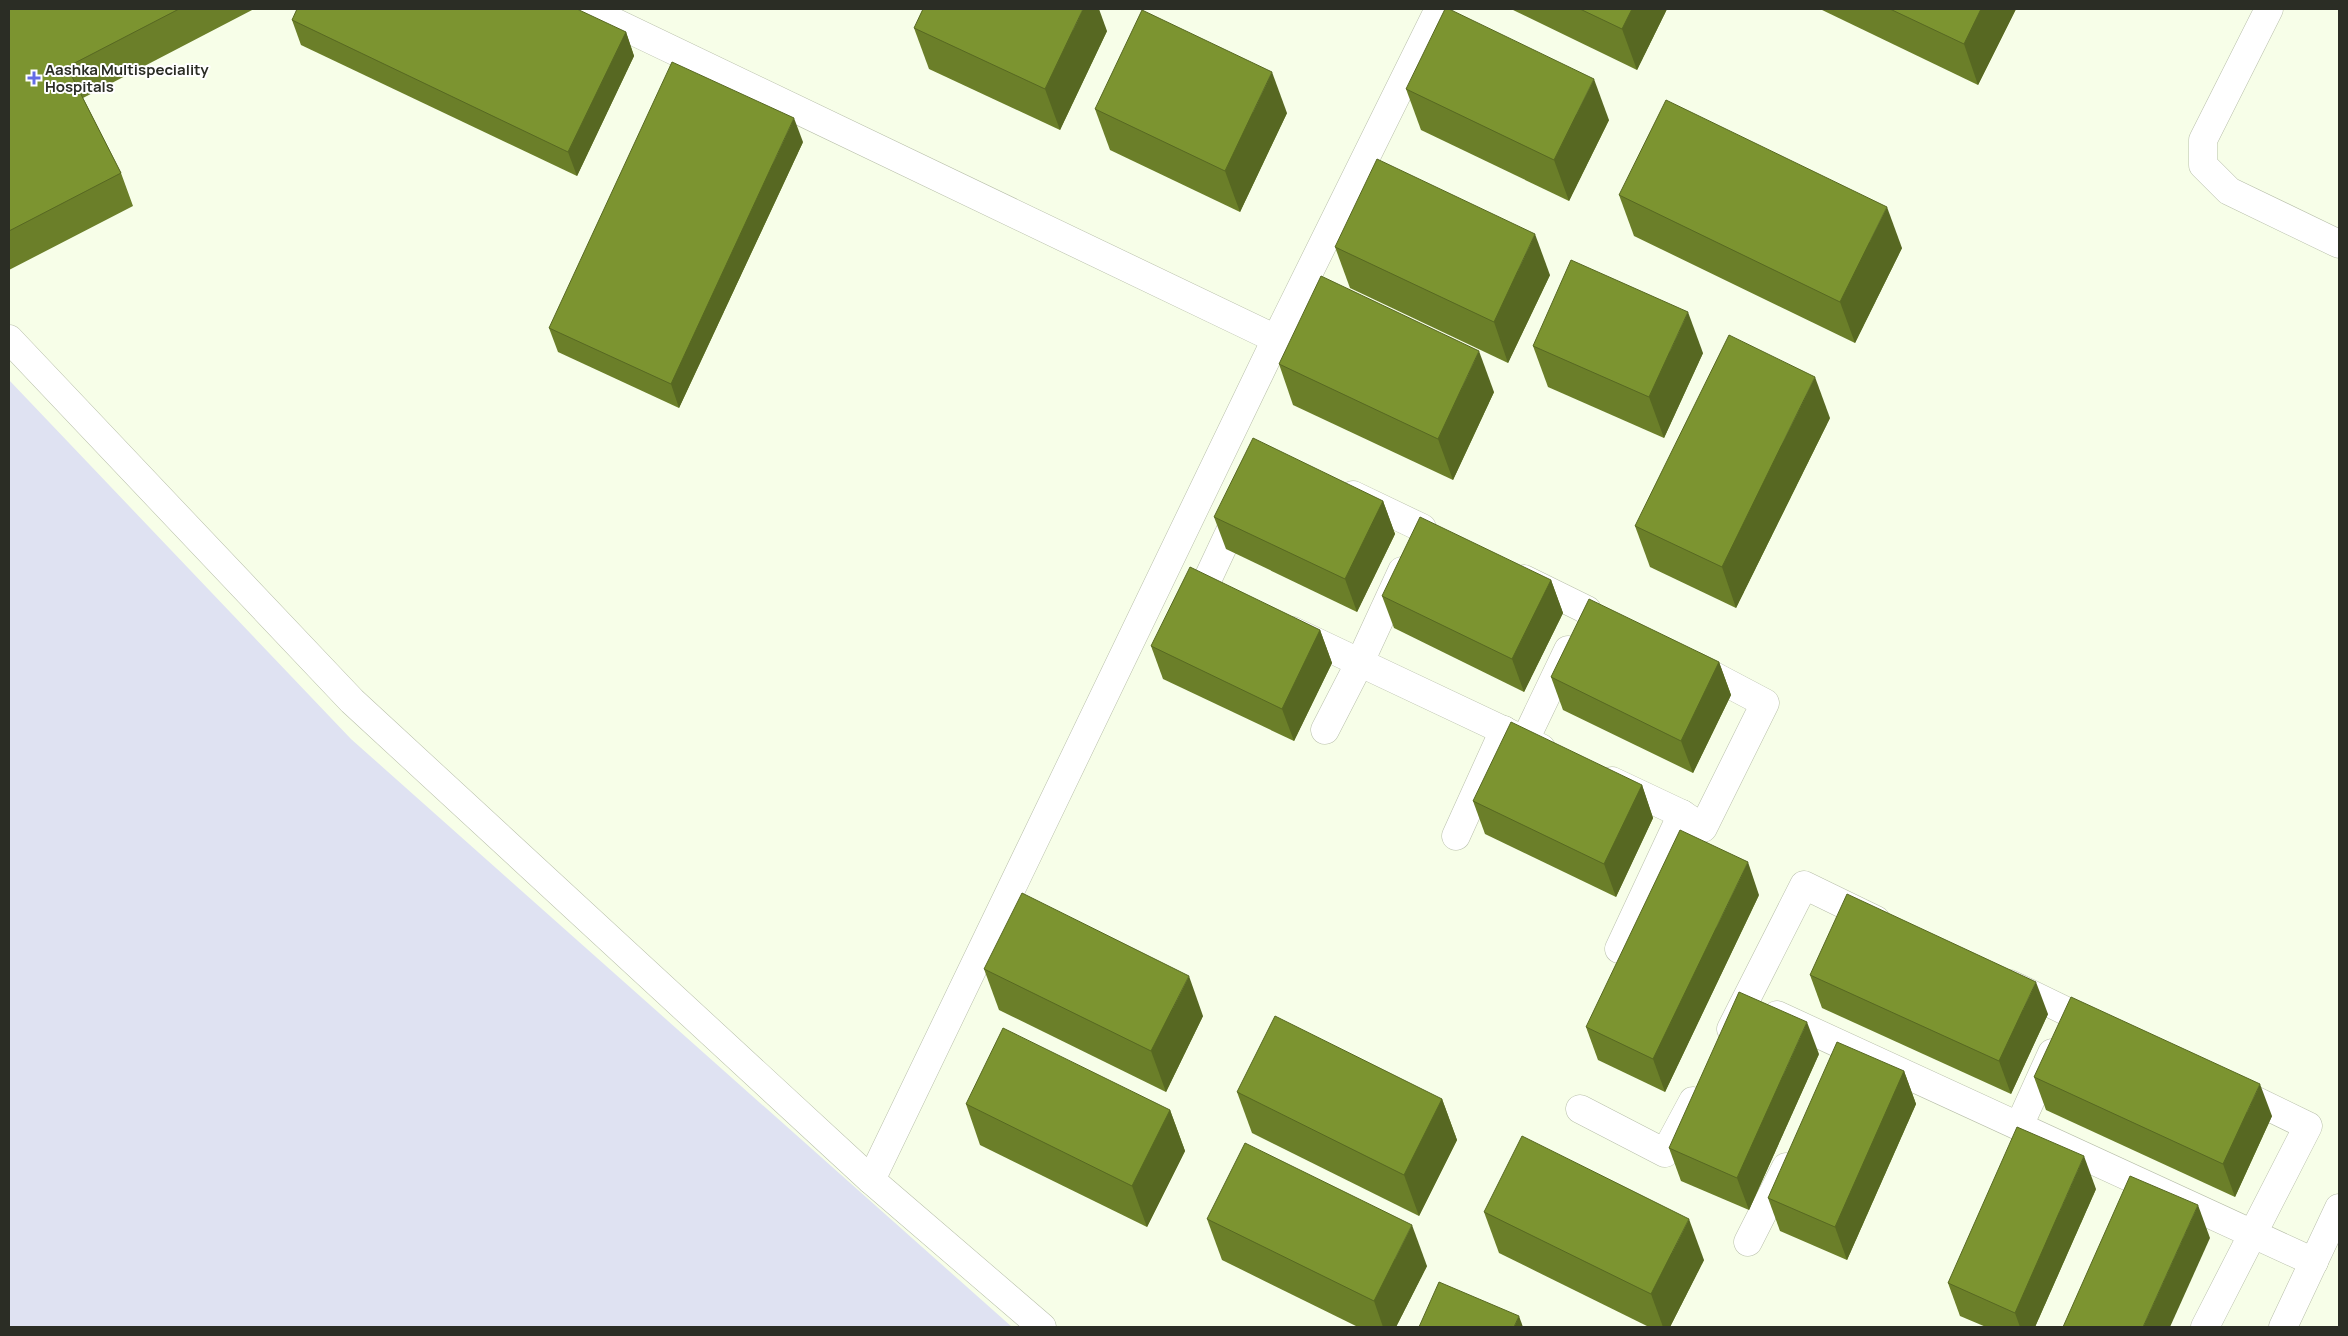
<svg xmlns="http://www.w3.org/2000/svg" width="2348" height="1336" font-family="Manrope,sans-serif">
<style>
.green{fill:#dfe2f2}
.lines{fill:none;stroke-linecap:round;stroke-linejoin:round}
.minor-casing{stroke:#b8bfaa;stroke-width:29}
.minor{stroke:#fff;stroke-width:28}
.wall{fill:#6b7f29}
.shaded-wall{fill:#576822}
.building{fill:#7c9430;stroke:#576822}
.poi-dot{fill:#646ce5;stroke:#fff;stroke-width:2}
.labels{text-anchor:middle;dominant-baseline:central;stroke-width:4;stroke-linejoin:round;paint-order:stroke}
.poi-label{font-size:15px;font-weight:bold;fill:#2b2d25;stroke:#fff;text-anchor:start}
</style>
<rect width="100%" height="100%" fill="#f7fee8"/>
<path class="green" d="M9,380L351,739L1012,1327H9Z"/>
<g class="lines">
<defs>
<g id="minor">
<path d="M587,9L1276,339"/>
<path d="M2269,9L2203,140V165L2229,191L2339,244"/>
<path d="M9,339L352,701L871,1180L1042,1327"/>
<path d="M1353,495L1422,528"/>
<path d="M1524,579L1587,610"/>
<path d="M1203,589L1240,510"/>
<path d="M1293,631L1541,748"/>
<path d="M1325,730L1360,662L1402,571"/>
<path d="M1525,740L1568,650"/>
<path d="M1612,781L1682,814L1703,828L1765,703L1695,666"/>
<path d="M1456,836L1504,730"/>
<path d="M1619,949L1682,814"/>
<path d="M2010,984L2097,1026"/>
<path d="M1777,1015L2314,1262"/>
<path d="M1731,1029L1804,885L1876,920"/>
<path d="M1580,1109L1665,1153L1693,1101"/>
<path d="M2019,1126L2052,1053"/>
<path d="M871,1180L1276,339L1439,9"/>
<path d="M1748,1242L1786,1167"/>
<path d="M2205,1327L2308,1126L2236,1091"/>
<path d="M2283,1327L2339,1208"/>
</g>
</defs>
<use href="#minor" class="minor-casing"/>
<use href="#minor" class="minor"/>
</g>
<g class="wall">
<path d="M9,9H254L83,98L121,173L133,206L9,270Z"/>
<path d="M1511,9H1667L1637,70Z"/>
<path d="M1820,9H2016L1978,85Z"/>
<path d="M292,20L626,32L634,56L577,176L301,45Z"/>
<path d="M914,28L1107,31L1060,130L929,69Z"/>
<path d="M1406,89L1609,120L1569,201L1421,130Z"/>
<path d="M1095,109L1287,113L1240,212L1110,150Z"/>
<path d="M803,142L679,408L558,352L549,328Z"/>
<path d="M1619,195L1902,248L1855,343L1634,236Z"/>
<path d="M1335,247L1550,275L1508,363L1350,288Z"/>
<path d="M1533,346L1703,353L1664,438L1548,387Z"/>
<path d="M1279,364L1494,392L1453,480L1293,405Z"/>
<path d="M1830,418L1736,608L1650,567L1635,526Z"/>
<path d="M1383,501L1395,534L1357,612L1226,549L1214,517Z"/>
<path d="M1551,580L1563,613L1524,692L1394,628L1382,596Z"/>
<path d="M1320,630L1332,663L1294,741L1163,679L1151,646Z"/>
<path d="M1719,662L1731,695L1693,773L1563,710L1551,677Z"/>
<path d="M1642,785L1653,818L1616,897L1485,834L1473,801Z"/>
<path d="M1759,895L1665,1092L1598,1060L1586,1027Z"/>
<path d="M984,969L1203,1016L1166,1092L999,1010Z"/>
<path d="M1810,975L2048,1014L2011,1094L1822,1008Z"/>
<path d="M1819,1054L1749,1210L1681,1181L1669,1148Z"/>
<path d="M1904,1071L1916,1104L1847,1260L1780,1231L1768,1198Z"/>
<path d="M2034,1077L2272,1116L2235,1197L2046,1110Z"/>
<path d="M1237,1092L1442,1099L1457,1140L1419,1216L1252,1133Z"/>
<path d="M966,1104L1170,1110L1185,1151L1147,1227L980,1145Z"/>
<path d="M2096,1189L2035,1327H1986L1960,1316L1948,1283Z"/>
<path d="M1484,1212L1704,1260L1670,1327H1649L1499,1253Z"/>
<path d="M1207,1219L1427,1266L1396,1327H1358L1222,1260Z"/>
</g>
<g class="shaded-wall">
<path d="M1083,9H1099L1107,31L1060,130L1045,89Z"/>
<path d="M1632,9H1667L1637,70L1622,29Z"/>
<path d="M1981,9H2016L1978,85L1964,44Z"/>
<path d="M626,32L634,56L577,176L568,152Z"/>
<path d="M1272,72L1287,113L1240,212L1225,171Z"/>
<path d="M1594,79L1609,120L1569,201L1554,160Z"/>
<path d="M794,118L803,142L679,408L671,384Z"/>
<path d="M1887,207L1902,248L1855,343L1840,302Z"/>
<path d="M1535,234L1550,275L1508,363L1494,322Z"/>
<path d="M1688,312L1703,353L1664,438L1649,397Z"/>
<path d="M1479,351L1494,392L1453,480L1438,439Z"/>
<path d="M1815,377L1830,418L1736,608L1722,567Z"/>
<path d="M1383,501L1395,534L1357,612L1345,579Z"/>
<path d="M1551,580L1563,613L1524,692L1512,659Z"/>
<path d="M1320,630L1332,663L1294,741L1282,709Z"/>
<path d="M1719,662L1731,695L1693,773L1681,741Z"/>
<path d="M1642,785L1653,818L1616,897L1604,864Z"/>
<path d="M1748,862L1759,895L1665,1092L1653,1059Z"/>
<path d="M1189,976L1203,1016L1166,1092L1151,1051Z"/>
<path d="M2036,982L2048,1014L2011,1094L1999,1061Z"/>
<path d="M1807,1022L1819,1054L1749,1210L1737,1178Z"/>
<path d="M1904,1071L1916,1104L1847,1260L1835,1227Z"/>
<path d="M2260,1084L2272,1116L2235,1197L2223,1164Z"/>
<path d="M1442,1099L1457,1140L1419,1216L1404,1175Z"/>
<path d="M1170,1110L1185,1151L1147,1227L1132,1186Z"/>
<path d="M2084,1156L2096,1189L2035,1327H2020L2015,1313Z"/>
<path d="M2198,1205L2210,1238L2170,1327H2143Z"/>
<path d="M1689,1219L1704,1260L1670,1327H1663L1651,1294Z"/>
<path d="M1412,1225L1427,1266L1396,1327H1383L1374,1301Z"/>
<path d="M1519,1316L1523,1327H1514Z"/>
</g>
<g class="building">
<path d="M9,9H179L67,67L121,173L9,231Z"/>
<path d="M297,9H577L626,32L568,152L292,20Z"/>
<path d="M923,9H1083L1045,89L914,28Z"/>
<path d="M1445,9H1449L1594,79L1554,160L1406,89Z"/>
<path d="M1580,9H1632L1622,29Z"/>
<path d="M1890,9H1981L1964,44Z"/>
<path d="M1142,10L1272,72L1225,171L1095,109Z"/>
<path d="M672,62L794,118L671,384L549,328Z"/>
<path d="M1666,100L1887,207L1840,302L1619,195Z"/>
<path d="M1377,159L1535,234L1494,322L1335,247Z"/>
<path d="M1571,260L1688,312L1649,397L1533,346Z"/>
<path d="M1321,276L1479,351L1438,439L1279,364Z"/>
<path d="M1729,335L1815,377L1722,567L1635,526Z"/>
<path d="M1253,438L1383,501L1345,579L1214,517Z"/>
<path d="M1420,517L1551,580L1512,659L1382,596Z"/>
<path d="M1190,567L1320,630L1282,709L1151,646Z"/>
<path d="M1589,599L1719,662L1681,741L1551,677Z"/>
<path d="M1511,722L1642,785L1604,864L1473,801Z"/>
<path d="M1680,830L1748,862L1653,1059L1586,1027Z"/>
<path d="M1022,893L1189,976L1151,1051L984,969Z"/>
<path d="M1847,894L2036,982L1999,1061L1810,975Z"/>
<path d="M1739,992L1807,1022L1737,1178L1669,1148Z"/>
<path d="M2071,997L2260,1084L2223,1164L2034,1077Z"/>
<path d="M1275,1016L1442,1099L1404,1175L1237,1092Z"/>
<path d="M1003,1028L1170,1110L1132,1186L966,1104Z"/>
<path d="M1837,1042L1904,1071L1835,1227L1768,1198Z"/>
<path d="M2017,1127L2084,1156L2015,1313L1948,1283Z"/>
<path d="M1522,1136L1689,1219L1651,1294L1484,1212Z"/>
<path d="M1245,1143L1412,1225L1374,1301L1207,1219Z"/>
<path d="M2130,1176L2198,1205L2143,1327H2063Z"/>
<path d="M1439,1282L1519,1316L1514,1327H1419Z"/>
</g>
<path class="poi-dot" d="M31.5 70.5h5v5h5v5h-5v5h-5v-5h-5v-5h5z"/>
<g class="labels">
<g class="poi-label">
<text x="45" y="69">Aashka Multispeciality<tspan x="45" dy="17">Hospitals</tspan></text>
</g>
</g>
<rect width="2348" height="1336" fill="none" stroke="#2b2d25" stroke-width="20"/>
</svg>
